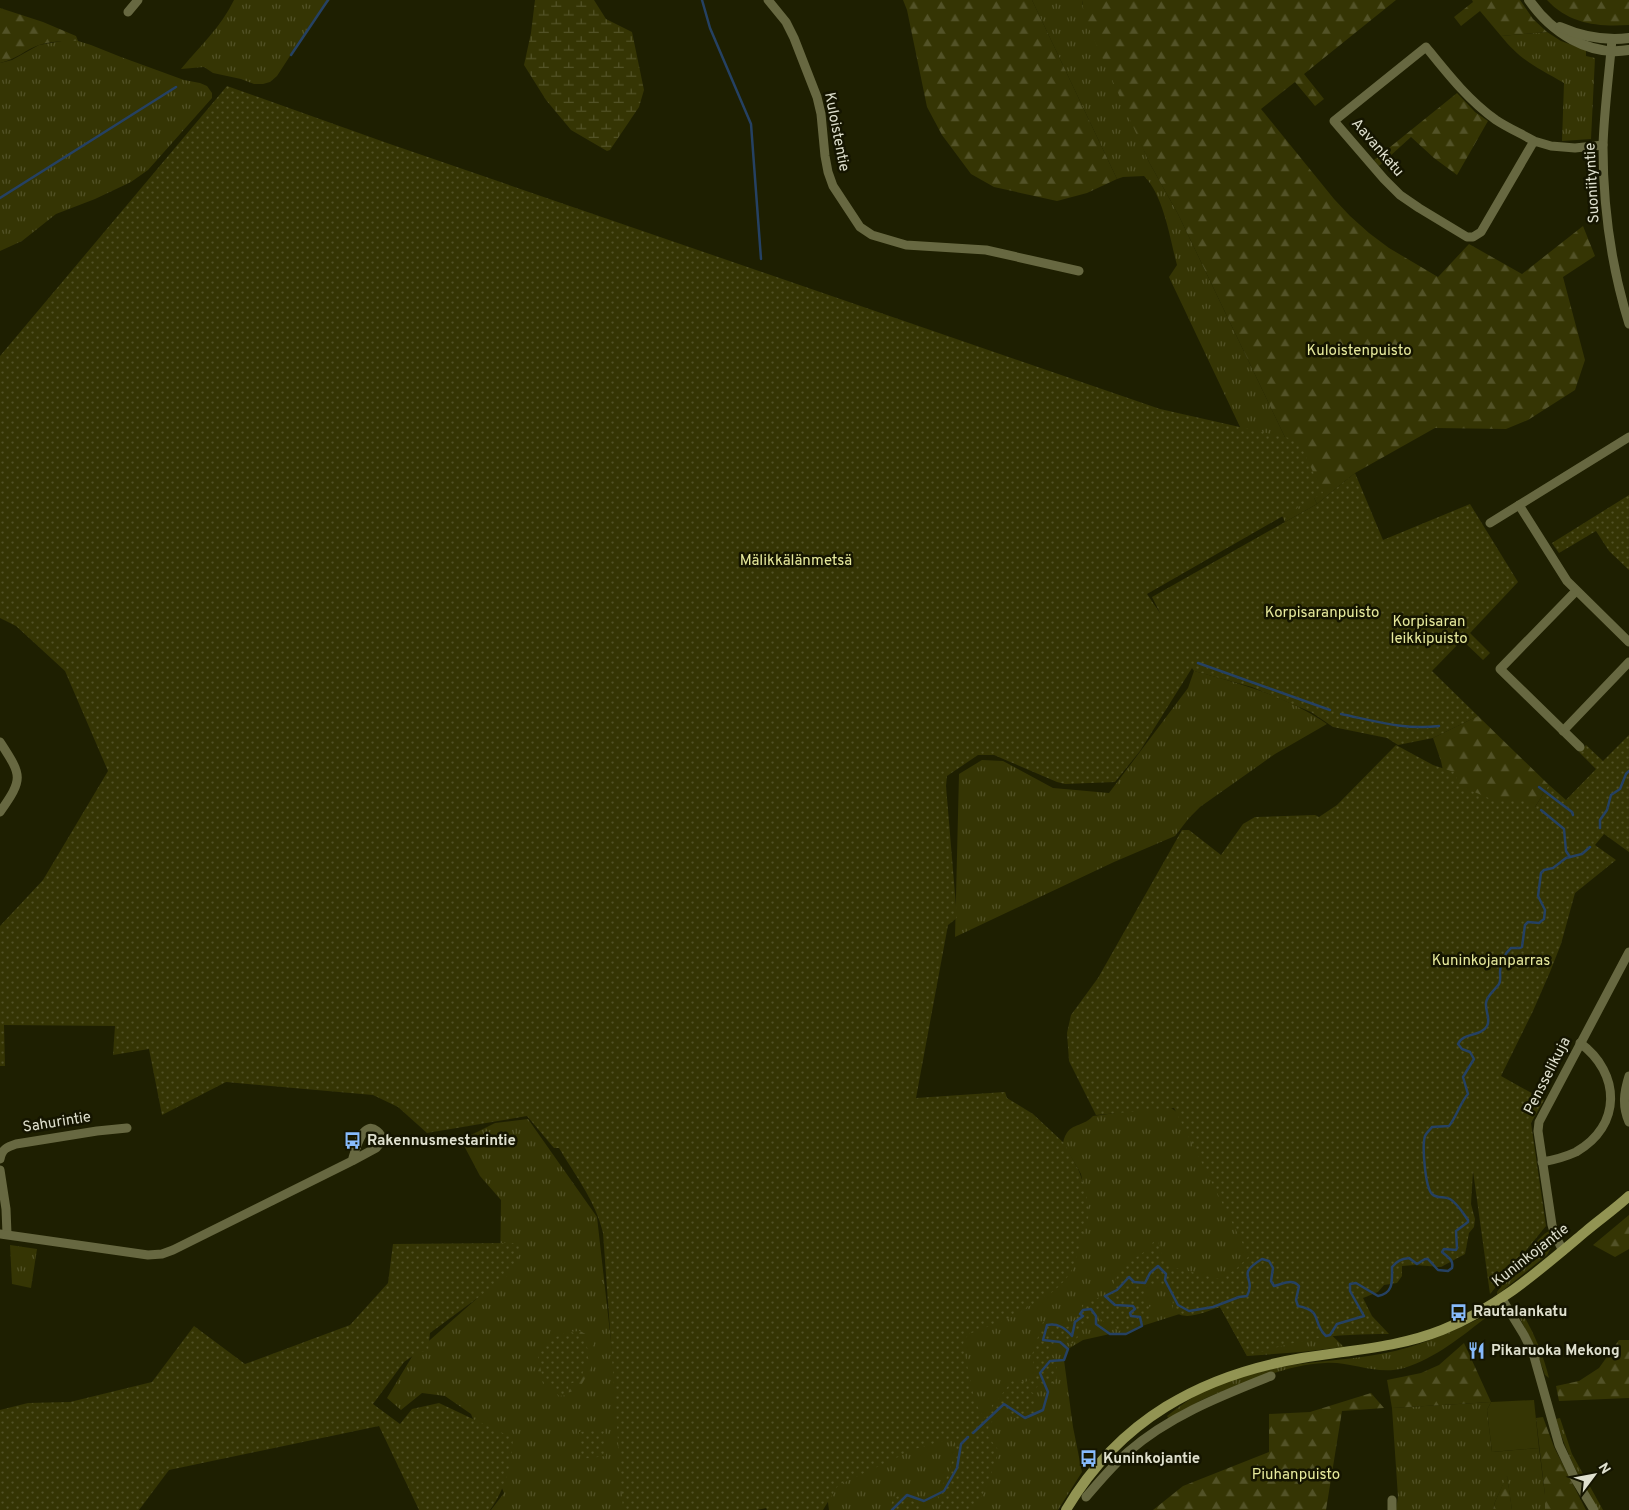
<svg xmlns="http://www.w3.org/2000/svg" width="1629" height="1510" font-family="Overpass,sans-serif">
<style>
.grass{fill:url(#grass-tufts)}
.forest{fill:url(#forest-firs)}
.wetland{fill:url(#wetland-marsh)}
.park{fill:url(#park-dots)}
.garden{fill:#353504}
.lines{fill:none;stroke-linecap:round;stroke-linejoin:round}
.stream{stroke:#254163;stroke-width:2.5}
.minor{stroke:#676841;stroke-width:9}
.tertiary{stroke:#676841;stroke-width:10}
.secondary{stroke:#929453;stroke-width:10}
.labels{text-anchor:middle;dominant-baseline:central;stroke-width:5;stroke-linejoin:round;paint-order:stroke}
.street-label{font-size:15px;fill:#dfe0ce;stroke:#151500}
.park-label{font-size:15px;fill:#e7ea9c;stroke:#151500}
.poi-label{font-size:15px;font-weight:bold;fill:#dfe0ce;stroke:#151500;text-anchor:start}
</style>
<defs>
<pattern id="grass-tufts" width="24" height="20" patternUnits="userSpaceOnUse" patternTransform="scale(1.25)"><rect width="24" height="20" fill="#353504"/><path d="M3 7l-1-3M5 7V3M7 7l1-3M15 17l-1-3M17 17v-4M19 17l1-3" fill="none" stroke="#525227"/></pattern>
<pattern id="forest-firs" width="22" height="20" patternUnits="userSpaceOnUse" patternTransform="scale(1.25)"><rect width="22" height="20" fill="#353504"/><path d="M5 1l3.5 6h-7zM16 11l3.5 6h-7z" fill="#525227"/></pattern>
<pattern id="wetland-marsh" width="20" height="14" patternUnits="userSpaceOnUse" patternTransform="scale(1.25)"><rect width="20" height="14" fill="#353504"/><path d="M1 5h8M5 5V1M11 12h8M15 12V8" fill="none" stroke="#525227"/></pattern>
<pattern id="park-dots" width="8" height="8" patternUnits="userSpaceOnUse" patternTransform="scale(1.25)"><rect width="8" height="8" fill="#353504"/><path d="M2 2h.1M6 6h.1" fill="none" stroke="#525227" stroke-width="1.8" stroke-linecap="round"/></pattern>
</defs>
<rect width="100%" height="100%" fill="#1e1f01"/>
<g class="grass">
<path d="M234,0H330L314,19L277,76L270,82L263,84H254L241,79L213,73L204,67L181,69C200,46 221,27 234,0Z"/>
<path d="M1032,0H1082V3L1149,162L1178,214L1317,504L1285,522L1169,277L1177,265C1170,239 1164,196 1144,176L1123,177L1117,179Z"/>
<path d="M1547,32L1561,41L1586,50V56L1595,58L1591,139L1562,141L1564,83C1538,68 1521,61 1501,36Z"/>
<path d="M62,41H78L91,45L121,57L184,80L200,83L207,86L212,93V98L148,170L131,182L95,199L56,214L22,241L0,251V63L12,60L39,45Z"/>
<path d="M1194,671C1239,683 1289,697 1327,724L1275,754L1200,807L1189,818L1175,836L1114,862L955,937L959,774L982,760L1003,761L1053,788L1109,793L1188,688Z"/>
<path d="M1168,1106L1180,1114L1250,1257L1344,1347L1301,1352L1247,1356L1220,1307L1189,1311L1142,1326L1126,1334H1110L1083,1340L1068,1349L1064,1360L1073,1427L1082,1472L1058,1510H829L826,1488L1087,1203L1081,1174L1063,1143C1068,1121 1081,1129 1093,1116Z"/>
<path d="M528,1119L597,1217L630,1510H491L504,1493L471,1414L445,1396L422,1393L401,1410L387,1398L413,1355L500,1278L501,1200L480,1176L461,1140L495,1123Z"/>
<path d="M1549,1231L1552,1246L1547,1255L1497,1295V1292C1506,1281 1538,1235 1549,1231Z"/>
<path d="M10,1245L37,1249L31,1288L12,1284Z"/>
<path d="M1520,1309C1533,1331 1543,1353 1549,1378L1545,1375L1534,1345L1516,1311Z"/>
<path d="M1487,1315L1488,1316C1462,1336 1436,1358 1404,1368C1376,1376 1352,1361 1325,1363C1296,1364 1268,1375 1241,1384C1223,1391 1205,1397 1189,1407C1182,1411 1176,1416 1170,1421L1167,1416C1176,1409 1185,1402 1195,1396C1226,1379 1265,1369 1300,1364C1332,1360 1364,1358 1395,1351C1428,1343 1457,1329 1487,1315Z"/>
<path d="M1491,1402L1487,1410L1492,1452L1539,1448L1545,1495V1510H1512L1507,1476L1495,1502L1493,1510H1396L1398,1497L1392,1408Z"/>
<path d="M1560,1418L1572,1454L1603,1510H1597C1581,1481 1565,1451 1556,1419Z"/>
</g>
<g class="forest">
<path d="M903,0H1032L1117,179L1087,193L1057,201L994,187L971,174L942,135L927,107L907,10Z"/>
<path d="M1082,0H1396L1304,74L1324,99L1315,106L1295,82L1261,109L1334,199L1350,216L1369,233L1389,248L1438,277L1469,244L1522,274L1583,226L1595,256L1563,277L1585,360L1575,390L1528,420L1506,429L1435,428L1355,473L1317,504L1178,214L1149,162L1084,17Z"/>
<path d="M1472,0H1520L1533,19L1547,32L1501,36L1480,11L1461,26L1454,17L1473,2Z"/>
<path d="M1547,0H1629V25C1598,27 1569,24 1547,0Z"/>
<path d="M0,8L43,22L76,36L78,41C66,41 50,41 39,45C25,50 17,59 0,63Z"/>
<path d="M1457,93L1475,112L1488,121L1457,175L1434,158L1411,137L1379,166L1374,160Z"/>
<path d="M1478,716L1549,785L1492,874L1470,897L1441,761L1433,738Z"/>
<path d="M1629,1215V1249L1615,1257L1593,1245Z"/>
<path d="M580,1331L589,1336L594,1343L596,1354L591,1368L579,1389L567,1393L553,1390L542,1381L536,1370L538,1360L553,1342L567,1332Z"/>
<path d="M1619,1340H1629V1398L1559,1401L1556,1386L1579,1381L1599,1368Z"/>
<path d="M1464,1343L1491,1402L1392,1408L1387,1380L1421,1373L1439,1365Z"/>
<path d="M1371,1393L1384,1408L1342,1411L1326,1510H1153L1183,1486L1269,1452V1414L1310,1412Z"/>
<path d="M1543,1417L1554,1447L1586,1510H1545V1495L1536,1418Z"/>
<path d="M1507,1475L1512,1510H1493L1495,1502Z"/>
</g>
<path class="wetland" d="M535,0H594L606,19L632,32L644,90L639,107L610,150L607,151L571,130L546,100L524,65L531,33Z"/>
<g class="park">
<path d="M227,86L387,143L1160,409L1298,440L1323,493L1147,594L1160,613L1152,597L1317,504L1355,473L1383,540L1470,504L1518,582L1470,633L1490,653L1483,660L1462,640L1432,671L1478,716L1433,738L1398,745L1387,738L1333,727L1311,712L1252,687L1194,671L1192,668L1140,751L1115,782L1065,784L1057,782L994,755H978L947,776L946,786L957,918L948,925L916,1098L1005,1092L1007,1098L1033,1114L1064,1143L1079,1171L1086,1191L1089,1215L1073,1268L1066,1279L1054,1291L1012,1317L969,1334L964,1340L963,1346L975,1402L984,1418L1012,1381L1025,1382L1036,1377L1032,1355L1043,1322C1053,1321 1062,1330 1072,1325L1085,1303L1108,1294L1122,1267L1144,1252L1150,1250L1153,1242L1158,1241L1162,1256L1172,1267L1219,1279L1236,1269L1249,1256L1174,1108L1096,1115L1069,1061L1067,1033L1071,1015L1098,978L1182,830H1189L1221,855L1243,824L1255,817L1315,815L1319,817L1337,805L1396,745L1433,765L1454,772L1460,786L1491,799L1522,800L1535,807L1549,785L1566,800L1596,769L1579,752L1586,745L1603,761L1629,735V852L1604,834L1595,845L1616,860L1575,893L1561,944L1550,972L1533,1011L1501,1076L1544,1100L1531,1123L1546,1226L1490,1294L1473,1171L1471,1204L1475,1219L1474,1227L1469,1233L1465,1254L1441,1267L1415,1265L1402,1266V1276L1397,1283L1384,1285L1378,1292L1363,1298L1372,1316L1389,1334C1376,1334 1363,1334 1350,1335C1314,1336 1280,1346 1247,1356L1220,1307C1206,1311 1185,1323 1173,1310L1172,1289C1164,1285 1159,1284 1149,1284L1145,1288L1146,1294L1144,1298L1151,1309L1150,1320L1143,1321L1131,1329L1118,1331L1110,1323H1105L1097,1316L1085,1322L1078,1330V1337L1072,1344L1062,1341L1046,1350L1047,1355L1055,1359C1057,1369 1060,1376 1052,1384H1040L1036,1388L1033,1386L1029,1388V1391C1039,1395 1035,1399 1036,1407C1036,1410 1037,1412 1036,1415C1031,1418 1018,1421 1012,1417C1008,1415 1006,1412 1002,1410L989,1425L987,1435L999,1451C992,1471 986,1493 973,1510H943L936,1492L945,1481L950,1469L956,1445L953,1438L915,1449L841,1484L837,1487L823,1510H767L766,1508L757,1510H623L603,1233C596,1202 575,1175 559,1148H554L527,1116L427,1133L398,1107L373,1095L226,1082L162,1115L149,1049L113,1055L115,1026L4,1025L5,1066H0V926L43,880L108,771L65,671L16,626L0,618V356Z"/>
<path d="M1629,495V570L1609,551L1596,531L1559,553L1552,543Z"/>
<path d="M519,1243C519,1261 519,1263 506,1277L430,1333L428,1352L420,1351L404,1362L373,1404L400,1424L412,1409L439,1403L513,1438C512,1464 505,1489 490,1510H419L379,1426L169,1470L139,1510H0V1410L28,1403L70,1402L152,1382L194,1326L245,1364L350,1325L388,1283L393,1244Z"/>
<path d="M571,1332C590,1338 592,1357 583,1372C582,1375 581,1378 579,1380C576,1382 571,1383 568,1385L569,1395L559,1396L549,1385H544L538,1357C545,1344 555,1334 571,1332Z"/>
<path d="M605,1429L606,1456L581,1459L579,1445V1432Z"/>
<path d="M898,1496C908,1498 918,1503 925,1510H889L893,1499Z"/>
</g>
<path class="garden" d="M1534,1400L1539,1448L1492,1452L1487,1410L1491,1402Z"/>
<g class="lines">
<g class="stream">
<path d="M702,0L710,28L751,124L761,259"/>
<path d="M291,55L328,0"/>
<path d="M0,198L176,87"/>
<path d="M1198,663L1330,710"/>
<path d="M1341,714C1375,721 1404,730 1439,726"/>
<path d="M1539,787L1572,812L1573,815"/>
<path d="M1541,810L1564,829L1566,851L1570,857"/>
<path d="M1600,828V820L1607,810L1611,795L1620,789L1626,774L1629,771"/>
<path d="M973,1433L1004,1404L1025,1418L1043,1410L1048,1392L1040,1373L1050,1361L1064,1360L1068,1349L1060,1342L1043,1340L1047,1325C1058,1323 1065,1328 1072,1336L1075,1322L1083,1316L1080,1314L1083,1310L1091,1309L1096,1316V1324L1110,1334H1126L1142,1326L1140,1317L1131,1316L1130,1313L1135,1309L1133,1306L1115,1305L1105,1296L1117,1290L1129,1277L1134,1282L1145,1283L1150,1273L1158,1266L1166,1274L1165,1280L1178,1305L1189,1311L1213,1307L1239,1297L1247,1296C1257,1276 1234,1276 1262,1259L1269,1261L1273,1268L1271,1281L1274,1286C1283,1284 1292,1278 1299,1286L1296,1300L1298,1306C1324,1311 1311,1322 1326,1336L1330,1335L1337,1324L1364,1316L1350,1291V1284L1356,1283L1378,1296C1394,1293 1392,1281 1392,1267C1397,1261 1401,1259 1409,1258L1417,1264L1425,1259H1428L1438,1270L1448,1271L1452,1268C1454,1260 1448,1257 1442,1252L1444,1249L1456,1250L1457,1248L1456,1231L1468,1222V1220C1463,1213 1457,1203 1450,1199C1444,1196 1437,1199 1432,1194C1425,1187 1422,1146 1425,1136C1426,1133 1430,1130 1432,1127L1449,1126C1457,1116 1460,1103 1468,1094L1463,1077L1474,1059L1470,1052L1462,1049L1458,1044C1463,1032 1481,1037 1487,1026C1491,1019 1485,1011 1486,1003C1487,995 1495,990 1499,984C1501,981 1500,976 1500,972C1500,964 1504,954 1511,948H1520L1522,947L1525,925L1528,922L1539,923L1544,919L1545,910L1538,896L1541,873L1544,870L1553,868L1566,858L1582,854L1590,847"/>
<path d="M892,1510L907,1495L924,1501L944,1491L957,1468L961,1444L968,1437"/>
</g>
<g class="minor">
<path d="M768,0L786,22L794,38L817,97L821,114L825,156L828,172L833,186L860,227L872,235L906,245L986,250L1079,271"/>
<path d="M128,12L138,0"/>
<path d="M1612,39C1609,75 1604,111 1603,146C1603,206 1611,266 1629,324"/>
<path d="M1534,141C1522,134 1508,128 1496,120C1468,100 1447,73 1426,47L1334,121L1384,179L1400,195L1419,208L1467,237H1473L1481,232L1534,141L1551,146L1575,148L1603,145"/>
<path d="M1519,505L1567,581L1629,642"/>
<path d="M1490,523L1629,437"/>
<path d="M1576,591L1500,669L1580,747"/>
<path d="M1563,731L1629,662"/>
<path d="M0,742C22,776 24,778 0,812"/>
<path d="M1629,1076C1624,1092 1622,1106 1629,1122"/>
<path d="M0,1159C2,1149 7,1147 16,1144L97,1131L127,1128"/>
<path d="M1542,1162C1554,1160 1565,1157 1576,1152C1622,1126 1621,1073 1580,1043"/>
<path d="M0,1170L6,1209L7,1234"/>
<path d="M0,1234L148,1255L162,1254L173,1250L352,1161L376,1148L381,1142C382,1138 381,1134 377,1131C362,1119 355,1152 352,1161"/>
<path d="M1563,1251L1555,1235L1552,1225L1538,1131L1539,1122L1629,952"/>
<path d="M1502,1299L1524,1335L1533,1353L1559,1445L1574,1477L1594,1510"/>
<path d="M1086,1497C1099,1482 1112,1466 1128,1452C1169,1416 1221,1396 1271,1376"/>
<path d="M1392,1500V1510"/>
</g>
<g class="tertiary">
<path d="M1529,0C1551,32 1589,57 1629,50"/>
<path d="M1560,27C1583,37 1604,41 1629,38"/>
</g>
<path class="secondary" d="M1066,1510C1119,1420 1201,1375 1302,1358C1349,1350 1397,1348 1442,1330C1497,1308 1540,1270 1585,1232C1599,1220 1615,1209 1629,1196"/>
</g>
<defs>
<symbol id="bus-bare" viewBox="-9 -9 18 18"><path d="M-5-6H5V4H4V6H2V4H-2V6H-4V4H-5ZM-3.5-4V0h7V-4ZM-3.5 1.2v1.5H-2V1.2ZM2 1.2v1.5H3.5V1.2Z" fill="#87bbfb" stroke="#151500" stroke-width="2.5" paint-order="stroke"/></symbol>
<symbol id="restaurant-bare" viewBox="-9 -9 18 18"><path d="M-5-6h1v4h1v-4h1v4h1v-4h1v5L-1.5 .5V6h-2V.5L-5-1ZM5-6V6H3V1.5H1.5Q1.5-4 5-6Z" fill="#87bbfb" stroke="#151500" stroke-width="2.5" paint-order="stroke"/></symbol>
</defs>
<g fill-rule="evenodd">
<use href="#bus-bare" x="340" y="1128" width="25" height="25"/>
<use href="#bus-bare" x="1446" y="1300" width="25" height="25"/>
<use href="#restaurant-bare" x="1464" y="1338" width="25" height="25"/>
<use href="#bus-bare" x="1076" y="1446" width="25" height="25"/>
</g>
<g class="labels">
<g class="street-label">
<text transform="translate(836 132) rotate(79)">Kuloistentie</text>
<text transform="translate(1377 148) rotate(49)">Aavankatu</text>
<text transform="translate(1593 183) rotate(-93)">Suoniityntie</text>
<text transform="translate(1548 1076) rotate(-63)">Pensselikuja</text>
<text transform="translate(57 1123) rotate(-9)">Sahurintie</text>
<text transform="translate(1531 1256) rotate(-38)">Kuninkojantie</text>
</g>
<g class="park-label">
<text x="1359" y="351">Kuloistenpuisto</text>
<text x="796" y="561">Mälikkälänmetsä</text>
<text x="1322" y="613">Korpisaranpuisto</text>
<text x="1429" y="622">Korpisaran<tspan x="1429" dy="17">leikkipuisto</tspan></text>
<text x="1491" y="961">Kuninkojanparras</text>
<text x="1296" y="1475">Piuhanpuisto</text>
</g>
<g class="poi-label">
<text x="367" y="1141">Rakennusmestarintie</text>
<text x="1473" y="1312">Rautalankatu</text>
<text x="1491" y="1351">Pikaruoka Mekong</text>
<text x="1103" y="1459">Kuninkojantie</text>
</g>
</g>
<g transform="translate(1594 1475) rotate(58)" stroke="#151500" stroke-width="4" paint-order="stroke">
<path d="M0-4L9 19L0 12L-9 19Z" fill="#dfe0ce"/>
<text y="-8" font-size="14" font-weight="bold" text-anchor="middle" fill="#dfe0ce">N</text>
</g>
</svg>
